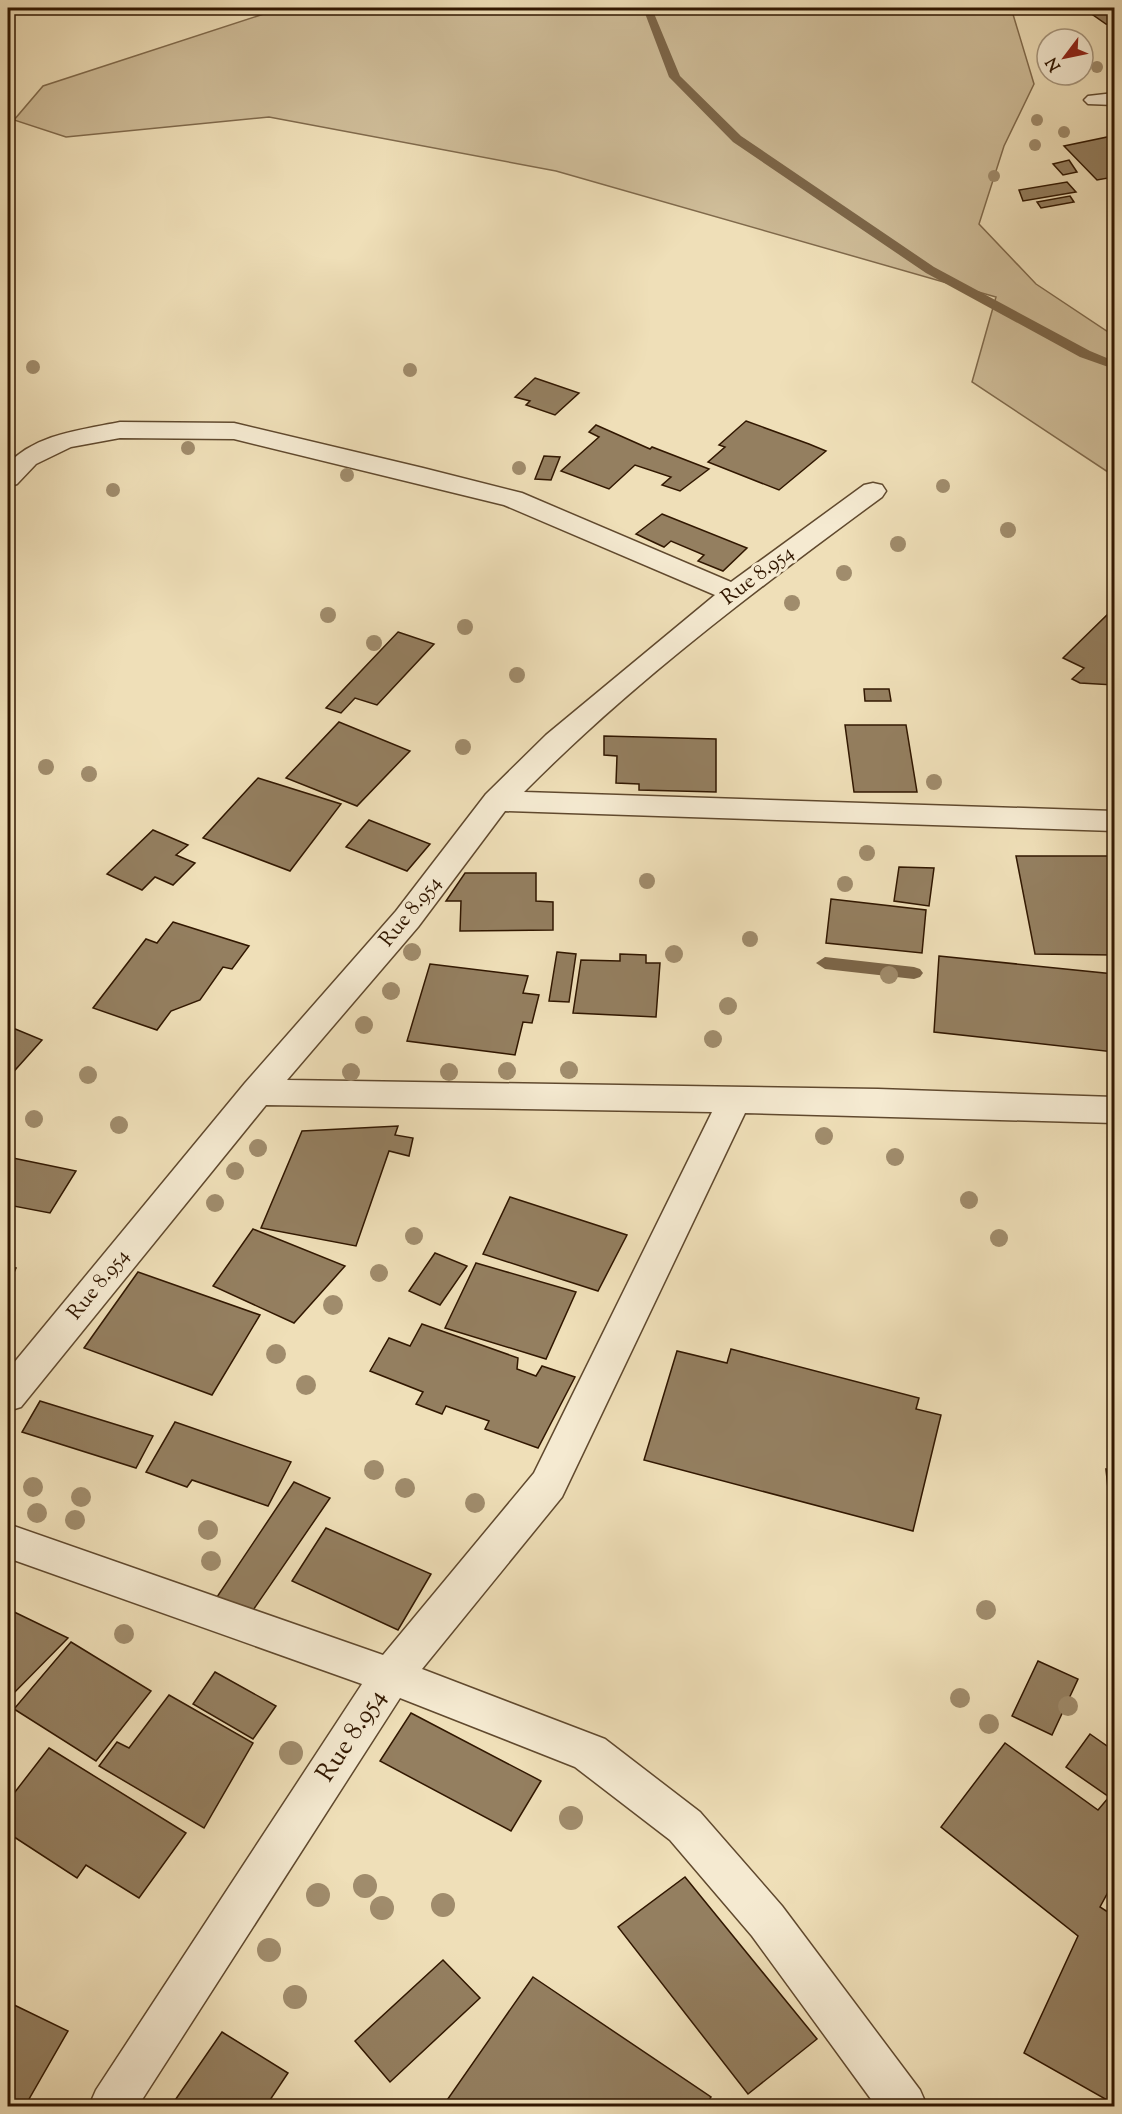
<svg xmlns="http://www.w3.org/2000/svg" width="1122" height="2114" font-family="'Sorts Mill Goudy',serif">
<style>
.green{fill:#cfbd99;stroke:#806a4c;stroke-width:1.5}
.lines{fill:none;stroke-linecap:round;stroke-linejoin:round}
.stream{fill:#7c6649;fill-rule:evenodd}
.building{fill:#947f60;stroke:#311700;stroke-width:1.5}
.minor-casing{stroke:#60492e;stroke-width:3}
.minor{fill:#f5ead1;fill-rule:evenodd}
.tree{fill:#a08c6c}
.labels{text-anchor:middle;dominant-baseline:central;stroke-width:6;stroke-linejoin:round;paint-order:stroke}
.street-label{font-size:21px;fill:#311700;stroke:#f5ead1}
.near-street-label{font-size:26px;fill:#311700;stroke:#f5ead1}
</style>
<rect width="100%" height="100%" fill="#efdfb8"/>
<filter id="stains"><feTurbulence type="fractalNoise" baseFrequency=".00333" numOctaves="4"/><feColorMatrix values="0 0 0 0 .2 0 0 0 0 .09 0 0 0 0 .02 0 0 0 .5 -.17"/></filter>
<radialGradient id="worn" r=".72"><stop offset=".6" stop-color="#630" stop-opacity="0"/><stop offset="1" stop-color="#630" stop-opacity=".3"/></radialGradient>
<path class="green" d="M282,8H1007L1012,11L1034,84L1004,146L979,224L1036,284L1114,336V497L1111,474L972,382L996,297L556,171L269,117L66,137L14,120L43,86Z"/>
<g class="lines">
<g class="stream">
<path d="M643,8H656L653,11L680,76L741,136L934,267L1090,351L1114,361V369L1080,357L926,273L733,142L669,77Z"/>
<path d="M825,957L914,967L920,969L923,973L920,977L914,979L825,969L816,963Z"/>
</g>
</g>
<g class="building">
<path d="M1083,8H1114V26L1106,24Z"/>
<path d="M1112,136L1114,177L1097,180L1064,146Z"/>
<path d="M1069,160L1077,172L1063,175L1053,164Z"/>
<path d="M1067,182L1076,192L1023,201L1019,190Z"/>
<path d="M1070,196L1074,202L1041,208L1037,202Z"/>
<path d="M535,378L579,393L555,415L526,405L530,401L515,397Z"/>
<path d="M746,421L809,444L826,451L779,490L708,462L725,447L719,445Z"/>
<path d="M596,425L650,449L652,447L709,469L680,491L662,485L671,477L635,465L609,489L561,471L599,437L589,432Z"/>
<path d="M544,456L560,457L551,480L535,479Z"/>
<path d="M662,514L747,548L723,571L698,561L704,555L671,541L664,547L636,534Z"/>
<path d="M1108,614L1114,617V685L1080,683L1072,679L1084,668L1063,658Z"/>
<path d="M398,632L434,644L377,705L355,698L341,713L326,708Z"/>
<path d="M864,689H889L891,701H865Z"/>
<path d="M339,722L410,751L357,806L286,778Z"/>
<path d="M845,725H906L917,792H854Z"/>
<path d="M604,736L716,739V792L639,790V784L616,783L617,756L604,755Z"/>
<path d="M258,778L341,804L290,871L203,838Z"/>
<path d="M369,820L430,844L407,871L346,847Z"/>
<path d="M153,830L188,845L176,855L195,863L173,885L155,877L142,890L107,874Z"/>
<path d="M1016,856H1114V958V955L1035,954Z"/>
<path d="M899,867L934,868L929,906L894,901Z"/>
<path d="M465,873H536V901L553,902V930L460,931L461,901H446Z"/>
<path d="M831,899L926,910L922,953L826,943Z"/>
<path d="M173,922L249,946L232,969L223,967L200,1000L171,1011L157,1030L93,1008L146,939L157,943Z"/>
<path d="M557,952L576,954L569,1002L549,1001Z"/>
<path d="M620,954L646,955V963H660L656,1017L573,1013L581,960L620,961Z"/>
<path d="M939,956L1114,974V1052L934,1032Z"/>
<path d="M430,964L528,976L523,993L539,995L532,1023L523,1022L515,1055L407,1041Z"/>
<path d="M8,1026L42,1040L8,1078Z"/>
<path d="M398,1126L395,1135L413,1138L409,1156L389,1151L356,1246L261,1228L302,1131Z"/>
<path d="M8,1157L76,1171L50,1213L8,1205Z"/>
<path d="M510,1197L627,1235L598,1291L483,1254Z"/>
<path d="M253,1229L345,1266L294,1323L213,1286Z"/>
<path d="M435,1253L467,1266L440,1305L409,1291Z"/>
<path d="M476,1263L576,1292L546,1359L445,1328Z"/>
<path d="M8,1266L16,1268L8,1286Z"/>
<path d="M138,1272L260,1315L212,1395L84,1348Z"/>
<path d="M422,1324L518,1358L517,1369L536,1376L542,1366L575,1377L538,1448L485,1429L489,1421L446,1406L442,1414L416,1404L423,1392L370,1371L389,1338L410,1346Z"/>
<path d="M731,1349L919,1398L916,1409L941,1415L913,1531L644,1460L677,1351L727,1363Z"/>
<path d="M40,1401L153,1436L136,1468L22,1432Z"/>
<path d="M175,1422L291,1462L268,1506L192,1480L187,1487L146,1472Z"/>
<path d="M1106,1469L1114,1470V1547Z"/>
<path d="M294,1482L330,1498L249,1616L215,1600Z"/>
<path d="M326,1528L431,1574L398,1630L292,1581Z"/>
<path d="M8,1609L68,1638L8,1699Z"/>
<path d="M71,1642L151,1691L96,1761L14,1709Z"/>
<path d="M1038,1661L1078,1679L1052,1735L1012,1716Z"/>
<path d="M215,1672L276,1706L253,1739L193,1704Z"/>
<path d="M169,1695L253,1743L204,1828L99,1766L117,1742L129,1748Z"/>
<path d="M411,1713L541,1781L511,1831L380,1761Z"/>
<path d="M1090,1734L1114,1751V1881L1100,1907L1114,1916L1112,1941L1114,1942V2104L1024,2053L1078,1936L941,1827L1005,1743L1098,1810L1109,1797L1066,1767Z"/>
<path d="M49,1748L186,1833L139,1898L86,1865L77,1878L8,1833V1801Z"/>
<path d="M685,1877L817,2039L748,2094L618,1927Z"/>
<path d="M443,1960L480,1998L390,2082L355,2041Z"/>
<path d="M533,1977L711,2097L707,2103L712,2106H450L445,2103Z"/>
<path d="M8,2002L68,2031L25,2106H8Z"/>
<path d="M222,2032L288,2073L266,2106H171Z"/>
</g>
<g class="lines">
<defs>
<g id="minor">
<path d="M1114,93V105L1088,104L1084,100L1088,96Z"/>
<path d="M120,422L234,423L423,468L522,493L731,582L864,485L873,483L882,485L886,491L882,497C758,588 633,682 524,792L1114,811V831L505,811L418,927L287,1080L878,1089L1114,1097V1123L745,1113L562,1497L422,1669L605,1739L700,1812L782,1906L920,2090L927,2106H876L752,1936L670,1840L575,1767L400,1698L138,2106H89L96,2090L362,1684L8,1558V1524L383,1655L534,1473L712,1112L266,1105L21,1407L8,1411V1370L245,1083L396,911L486,794L546,735L715,595L504,505L234,439L120,438L71,447L36,464L17,484L8,487V464C36,434 81,430 120,422Z"/>
</g>
</defs>
<use href="#minor" class="minor-casing"/>
<use href="#minor" class="minor"/>
</g>
<g class="tree">
<circle cx="1097" cy="67" r="6"/>
<circle cx="1037" cy="120" r="6"/>
<circle cx="1064" cy="132" r="6"/>
<circle cx="1035" cy="145" r="6"/>
<circle cx="994" cy="176" r="6"/>
<circle cx="33" cy="367" r="7"/>
<circle cx="410" cy="370" r="7"/>
<circle cx="188" cy="448" r="7"/>
<circle cx="519" cy="468" r="7"/>
<circle cx="347" cy="475" r="7"/>
<circle cx="943" cy="486" r="7"/>
<circle cx="113" cy="490" r="7"/>
<circle cx="1008" cy="530" r="8"/>
<circle cx="898" cy="544" r="8"/>
<circle cx="844" cy="573" r="8"/>
<circle cx="792" cy="603" r="8"/>
<circle cx="328" cy="615" r="8"/>
<circle cx="465" cy="627" r="8"/>
<circle cx="374" cy="643" r="8"/>
<circle cx="517" cy="675" r="8"/>
<circle cx="463" cy="747" r="8"/>
<circle cx="46" cy="767" r="8"/>
<circle cx="89" cy="774" r="8"/>
<circle cx="934" cy="782" r="8"/>
<circle cx="867" cy="853" r="8"/>
<circle cx="647" cy="881" r="8"/>
<circle cx="845" cy="884" r="8"/>
<circle cx="750" cy="939" r="8"/>
<circle cx="412" cy="952" r="9"/>
<circle cx="674" cy="954" r="9"/>
<circle cx="889" cy="975" r="9"/>
<circle cx="391" cy="991" r="9"/>
<circle cx="728" cy="1006" r="9"/>
<circle cx="364" cy="1025" r="9"/>
<circle cx="713" cy="1039" r="9"/>
<circle cx="569" cy="1070" r="9"/>
<circle cx="507" cy="1071" r="9"/>
<circle cx="351" cy="1072" r="9"/>
<circle cx="449" cy="1072" r="9"/>
<circle cx="88" cy="1075" r="9"/>
<circle cx="34" cy="1119" r="9"/>
<circle cx="119" cy="1125" r="9"/>
<circle cx="824" cy="1136" r="9"/>
<circle cx="258" cy="1148" r="9"/>
<circle cx="895" cy="1157" r="9"/>
<circle cx="235" cy="1171" r="9"/>
<circle cx="969" cy="1200" r="9"/>
<circle cx="215" cy="1203" r="9"/>
<circle cx="414" cy="1236" r="9"/>
<circle cx="999" cy="1238" r="9"/>
<circle cx="379" cy="1273" r="9"/>
<circle cx="333" cy="1305" r="10"/>
<circle cx="276" cy="1354" r="10"/>
<circle cx="306" cy="1385" r="10"/>
<circle cx="374" cy="1470" r="10"/>
<circle cx="33" cy="1487" r="10"/>
<circle cx="405" cy="1488" r="10"/>
<circle cx="81" cy="1497" r="10"/>
<circle cx="475" cy="1503" r="10"/>
<circle cx="37" cy="1513" r="10"/>
<circle cx="75" cy="1520" r="10"/>
<circle cx="208" cy="1530" r="10"/>
<circle cx="211" cy="1561" r="10"/>
<circle cx="986" cy="1610" r="10"/>
<circle cx="124" cy="1634" r="10"/>
<circle cx="960" cy="1698" r="10"/>
<circle cx="1068" cy="1706" r="10"/>
<circle cx="989" cy="1724" r="10"/>
<circle cx="291" cy="1753" r="12"/>
<circle cx="571" cy="1818" r="12"/>
<circle cx="365" cy="1886" r="12"/>
<circle cx="318" cy="1895" r="12"/>
<circle cx="443" cy="1905" r="12"/>
<circle cx="382" cy="1908" r="12"/>
<circle cx="269" cy="1950" r="12"/>
<circle cx="295" cy="1997" r="12"/>
</g>
<g class="labels">
<g class="street-label">
<text transform="translate(758 576) rotate(-37)">Rue 8.954</text>
<text transform="translate(411 912) rotate(-51)">Rue 8.954</text>
<text transform="translate(99 1285) rotate(-51)">Rue 8.954</text>
</g>
<g class="near-street-label">
<text transform="translate(352 1736) rotate(-57)">Rue 8.954</text>
</g>
</g>
<rect width="1122" height="2114" fill="none" stroke="#efdfb8" stroke-width="30"/>
<rect x="9" y="9" width="1104" height="2096" fill="none" stroke="#311700" stroke-width="3"/>
<rect x="15" y="15" width="1092" height="2084" fill="none" stroke="#311700" stroke-width="1.5"/>
<g transform="translate(1065 57) rotate(238)"><circle r="28" fill="#f5ead1" stroke="#a7967d" stroke-width="1.5"/>
<path d="M0-4.5L10 22L0 15L-10 22Z" fill="#8f2418"/>
<text y="-9" font-size="16" font-weight="bold" text-anchor="middle" fill="#311700">N</text>
</g>
<rect width="100%" height="100%" filter="url(#stains)"/>
<rect width="100%" height="100%" fill="url(#worn)"/>
</svg>
